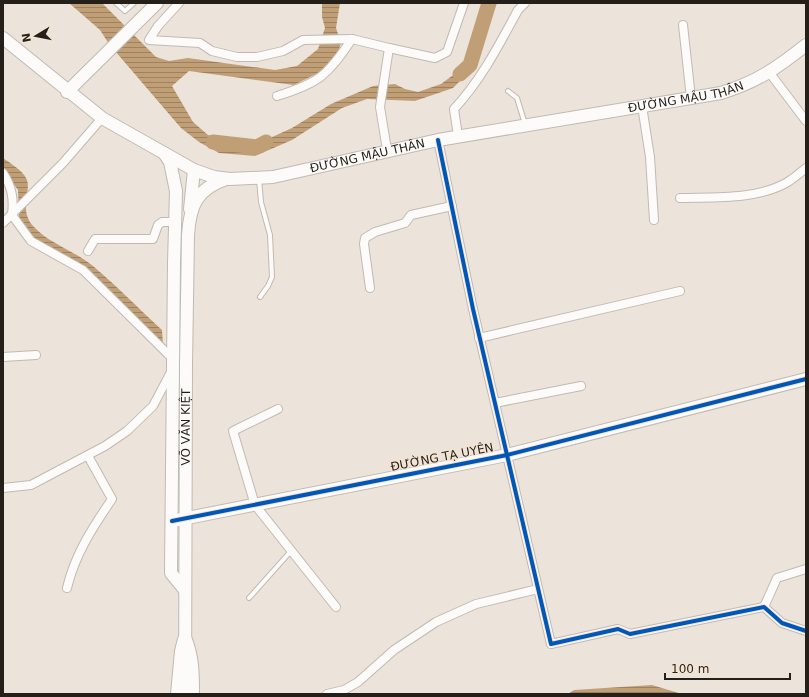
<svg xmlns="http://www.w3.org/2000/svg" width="809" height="697" font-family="'DejaVu Sans',sans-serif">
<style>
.water{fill:url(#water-rules)}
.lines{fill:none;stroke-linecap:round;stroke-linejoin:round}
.river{stroke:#c19f76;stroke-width:15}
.lane-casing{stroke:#c1bab3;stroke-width:6}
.street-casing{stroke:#c1bab3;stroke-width:10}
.secondary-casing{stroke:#c1bab3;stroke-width:14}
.lane{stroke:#fcfbf9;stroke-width:4}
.street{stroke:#fcfbf9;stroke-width:8}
.secondary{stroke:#fcfbf9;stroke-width:12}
.cycleway-casing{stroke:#f3e4d3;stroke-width:6}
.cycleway{stroke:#0057b8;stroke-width:4}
.labels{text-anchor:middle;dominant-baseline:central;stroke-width:3;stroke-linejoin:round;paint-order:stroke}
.street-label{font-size:12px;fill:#251f19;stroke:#f3e4d3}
</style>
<defs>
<pattern id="water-rules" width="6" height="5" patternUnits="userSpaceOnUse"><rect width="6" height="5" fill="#c19f76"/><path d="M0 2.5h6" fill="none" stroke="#9d8160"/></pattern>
</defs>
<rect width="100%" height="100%" fill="#ece3da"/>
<g class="water">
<path d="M69,3H102L156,57L169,61L188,58L275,70L297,66L318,49L325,28L322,17V3H340L336,28L341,43L336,59L318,73L294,85L189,71L172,86L193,122L208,135L242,146L259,143L292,128L331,104L373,86L395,84L405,89L418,92L441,84L472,61L476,51L480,15L487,3H497L490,18L477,64L453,88L415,101L367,99L342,108L292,140L255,156L219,153L199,142L181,128L109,44L100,30Z"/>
<path d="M3,158C10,163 22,170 26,178C33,191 17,209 34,227C50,244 75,251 93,266C117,286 139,309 162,330L163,344L106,288L34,239L19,218L18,190L3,169Z"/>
<path d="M652,685L682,694H568L574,690Z"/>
</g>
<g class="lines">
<g class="river">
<path d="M460,74L470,65L489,3"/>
<path d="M213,142L257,147L266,142"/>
</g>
<defs>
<g id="lane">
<path d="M116,3L125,11L134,3"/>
<path d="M508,91L517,98L525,124"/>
<path d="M259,179L261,202L270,235L272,277L268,286L260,297"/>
<path d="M249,598L291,551"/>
</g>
<g id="street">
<path d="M179,3L158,26L149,40L200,43L212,51L237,57H257L283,51L303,40L352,39L389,48L380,107L387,150"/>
<path d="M683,25L691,98"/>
<path d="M389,48L435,58L447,52L464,3"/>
<path d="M769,72L806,121"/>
<path d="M277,96C319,83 327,76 352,39"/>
<path d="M642,106L650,157L654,220"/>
<path d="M458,136L454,109C481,80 499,45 518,10L525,3"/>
<path d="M438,140L473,309L551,644L618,629L630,634L764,607L782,623L806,631"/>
<path d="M3,173C12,187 14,199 12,215L31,241L83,270L174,360"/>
<path d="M680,198C714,197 755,200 786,183C793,179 800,173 806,168"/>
<path d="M3,223L63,163L102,118"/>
<path d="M88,251L95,239H153L158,225L162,222H176"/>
<path d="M370,288L364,244L365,238L375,232L405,223L411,215L452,206"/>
<path d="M479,338L680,291"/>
<path d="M3,357L36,355"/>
<path d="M495,403L581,386"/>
<path d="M278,409L233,431L255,505L336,607"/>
<path d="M3,488L31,485L105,446L127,431L153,406L172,370"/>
<path d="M67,588C75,554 93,527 112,499L88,456"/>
<path d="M764,607L777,578L806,569"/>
<path d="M187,637C195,656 195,674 195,694"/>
<path d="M175,694L179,651L182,639"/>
<path d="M327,694L344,690L358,682L394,650L436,622L476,604L538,589"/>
</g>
<g id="secondary">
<path id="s1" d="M3,38L102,118L194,170L214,177L230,179L273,177L438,140L721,93C757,82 777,68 806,45"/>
<path d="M67,92L157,3"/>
<path d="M164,153L170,162L176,191L174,263L171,573L184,589"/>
<path d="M190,209L194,170"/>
<path d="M172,521L507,455L806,379"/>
<path id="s2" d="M185,694L186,365L188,235C190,206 196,189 226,179"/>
</g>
</defs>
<use href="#lane" class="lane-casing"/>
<use href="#street" class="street-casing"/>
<use href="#secondary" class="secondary-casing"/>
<use href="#lane" class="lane"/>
<use href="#street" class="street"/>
<use href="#secondary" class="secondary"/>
<defs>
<g id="cycleway">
<path d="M438,140L473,309L551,644L618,629L630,634L764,607L782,623L806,631"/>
<path d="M172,521L507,455L806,379"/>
</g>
</defs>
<use href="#cycleway" class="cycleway-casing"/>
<use href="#cycleway" class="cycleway"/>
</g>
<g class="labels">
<g class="street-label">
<text stroke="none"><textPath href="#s1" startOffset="734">ĐƯỜNG MẬU THÂN</textPath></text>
<text stroke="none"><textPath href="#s1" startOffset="410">ĐƯỜNG MẬU THÂN</textPath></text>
<text stroke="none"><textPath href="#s2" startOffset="267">VÕ VĂN KIỆT</textPath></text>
<text transform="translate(442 457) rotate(-11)">ĐƯỜNG TẠ UYÊN</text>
</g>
</g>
<rect width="809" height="697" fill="none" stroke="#251f19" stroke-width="8"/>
<g transform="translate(36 36) rotate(260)" stroke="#f3e4d3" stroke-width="3" paint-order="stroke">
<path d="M0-3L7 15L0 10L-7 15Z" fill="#251f19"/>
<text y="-6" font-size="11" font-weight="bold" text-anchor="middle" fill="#251f19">N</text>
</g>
<path d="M665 673v6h125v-6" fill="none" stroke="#251f19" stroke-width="2"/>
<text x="671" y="673" font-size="12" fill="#251f19" stroke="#f3e4d3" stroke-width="3" paint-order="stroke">100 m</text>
</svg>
